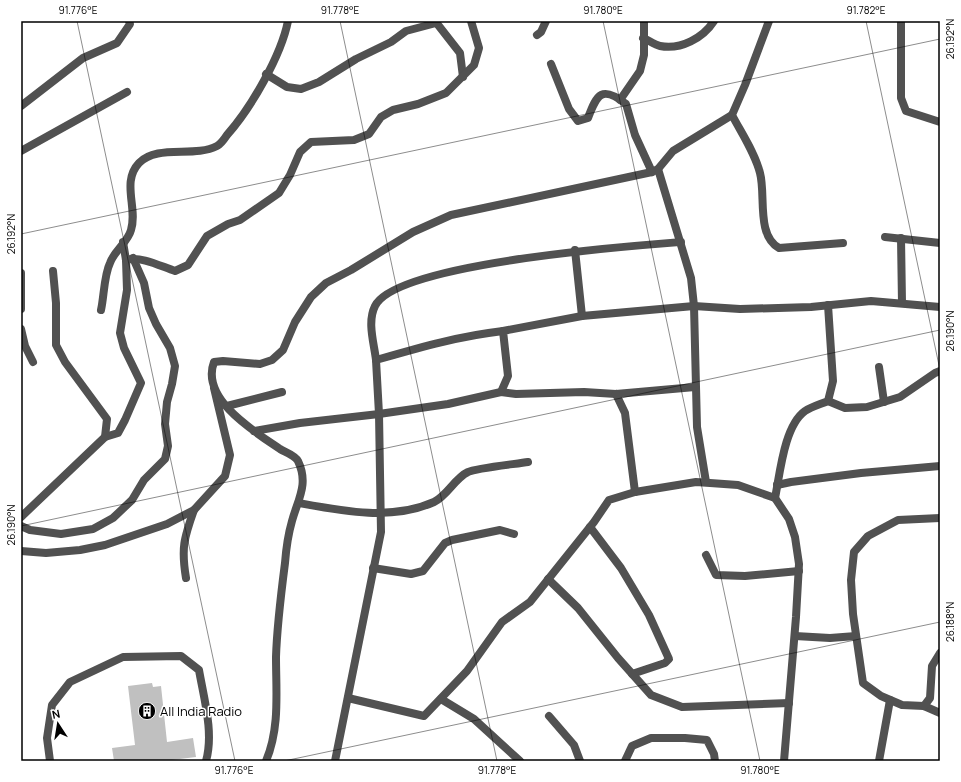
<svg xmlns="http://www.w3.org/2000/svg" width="961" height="782" font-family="Manrope,sans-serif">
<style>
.building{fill:#c0c0c0}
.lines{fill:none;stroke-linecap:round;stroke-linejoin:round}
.minor{stroke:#515151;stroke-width:8}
.tertiary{stroke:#515151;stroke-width:8}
.ticks{fill:none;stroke:#000;stroke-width:1;stroke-opacity:0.45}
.labels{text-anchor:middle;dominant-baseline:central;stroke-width:3;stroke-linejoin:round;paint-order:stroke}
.poi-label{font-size:13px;fill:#000;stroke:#fff;text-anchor:start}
.neatline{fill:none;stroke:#000;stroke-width:1.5}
.ticks-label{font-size:10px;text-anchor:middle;fill:#000}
</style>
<rect width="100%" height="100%" fill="#fff"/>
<path class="building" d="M152,683L153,687L161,686L167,742L193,738L196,757L164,761H114L112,748L135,745L128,686Z"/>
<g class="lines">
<g class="minor">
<path d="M435,21L460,53L463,77"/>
<path d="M769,21L745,85L732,115C742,134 755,153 760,173C766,195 756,235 779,248L843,243"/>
<path d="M901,21V98L906,111L940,122"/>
<path d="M537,35L541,32L546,21"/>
<path d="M643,38C648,40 655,45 660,46C681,50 703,38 714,21"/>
<path d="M551,64L569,109L578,121L588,118C597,94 602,85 626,104L635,135L652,172L658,169L673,151L732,115"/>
<path d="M266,74L287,87L301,89L319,82L356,59L391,42L406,31L436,23"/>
<path d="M620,100L640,71L644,55V21"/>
<path d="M21,106L83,58L117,43L130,24L129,21"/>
<path d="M21,151L127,92"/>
<path d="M658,169L691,278L694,306L697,427L706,482"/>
<path d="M885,237L940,243"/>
<path d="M901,238L902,303"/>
<path d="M575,250L582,316"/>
<path d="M126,260C142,256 160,266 175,271L188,265L207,236L228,224L240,220L279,193L290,175L300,152L311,142L354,140L369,134L381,117L393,110L418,104L446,93L474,65L479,48L471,21"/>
<path d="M21,273V309"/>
<path d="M101,310C104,297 104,275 110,263C114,251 128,242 131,230C138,208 121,182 139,163C157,144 194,158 217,146C221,144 225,138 227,135C251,108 281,56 288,21"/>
<path d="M21,329L25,346L33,362"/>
<path d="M376,360C374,343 367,322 375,306C396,263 630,246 681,242"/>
<path d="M879,367L884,402"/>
<path d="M501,392L516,394L584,392L616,394L695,387"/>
<path d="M616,394L625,413L635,492"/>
<path d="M828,401L845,408L867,407L900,397L935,373L940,371"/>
<path d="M227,406L282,392"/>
<path d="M254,431L300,423L379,414L376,360C418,348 459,336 503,331"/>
<path d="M105,437L118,433L125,420L141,383L124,348L120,333L127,290L126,260L123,242"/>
<path d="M777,485L791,482L861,473L940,466"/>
<path d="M775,498C780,474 784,426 805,411C811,407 821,404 828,401L833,381L828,305"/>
<path d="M299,503C342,511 392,521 434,502C447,496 455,478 468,472C476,468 516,464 528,462"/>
<path d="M21,517L105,437L107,419L65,362L56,345V303L53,271"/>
<path d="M940,518L898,520L868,536L854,552L851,580L853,614L863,683L881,696L902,705L924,706L940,713"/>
<path d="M21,526L30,530L61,534L93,529L113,518L132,500L144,480L165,459L168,446L165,424L167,402L172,384L175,366L170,348L156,324L149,308L144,283L133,258"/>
<path d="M590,527L621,568L649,615L669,659L665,663L632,674"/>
<path d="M21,551L46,553L80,550L105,545L167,524L194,510L225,476L230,455L214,388"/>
<path d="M706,555L716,575L745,576L799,571"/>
<path d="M373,568L411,574L423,571L445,543L452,540L500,530L514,534"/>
<path d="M186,578C181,548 184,538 194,510"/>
<path d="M548,579L578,608L618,658L651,695L682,707L789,703"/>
<path d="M795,636L830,638L856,636"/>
<path d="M348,698L424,716L467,671L502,622L530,602L594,522L609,500L635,492L696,482L738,485L775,498L789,519L795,537L799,564L796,617L784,761"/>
<path d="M441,699L474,719L520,761"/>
<path d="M924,706L930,698L932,666L940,653"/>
<path d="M549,716L574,745L580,761"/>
<path d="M50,761L47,738L52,705L70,682L123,657L181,656L199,670C204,699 214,733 206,761"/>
<path d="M266,761C280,728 276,692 276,657C277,625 281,594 285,563C286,550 288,535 292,521C298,499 309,484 298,461C295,455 285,452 280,449C255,432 200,399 214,362L223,361L260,364L272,360L283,350L295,322L311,297L326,283L351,270L413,232L451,215L652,172"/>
<path d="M625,761L632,746L651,738H685L707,740L714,754L715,761"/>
<path d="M879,761L890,700"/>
</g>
<path class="tertiary" d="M335,761L381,532L379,414L448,404L501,392L508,376L503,331L582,316L694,306L740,309L811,307L871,301L940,307"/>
</g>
<path class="ticks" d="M77,21L235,761M340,21L497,761M603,21L760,761M866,21L940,370M21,234L940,39M21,526L940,330M284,761L940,622"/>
<defs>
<symbol id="building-disc" viewBox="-11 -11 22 22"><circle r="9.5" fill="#000" stroke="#fff"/><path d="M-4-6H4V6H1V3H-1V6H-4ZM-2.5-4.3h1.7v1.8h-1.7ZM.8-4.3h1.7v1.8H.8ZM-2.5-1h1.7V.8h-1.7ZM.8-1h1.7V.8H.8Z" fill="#fff"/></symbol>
</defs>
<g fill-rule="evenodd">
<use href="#building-disc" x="137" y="701" width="20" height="20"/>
</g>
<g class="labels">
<g class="poi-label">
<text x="160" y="711">All India Radio</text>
</g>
</g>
<rect width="961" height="782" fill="none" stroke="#ffffff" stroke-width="44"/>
<g transform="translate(58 724) rotate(348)" stroke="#ffffff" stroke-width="3" paint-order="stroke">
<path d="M0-3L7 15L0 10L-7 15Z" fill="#000000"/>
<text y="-6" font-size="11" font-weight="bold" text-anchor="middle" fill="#000000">N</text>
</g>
<rect x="22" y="22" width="917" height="738" class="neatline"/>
<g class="ticks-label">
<text x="78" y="14">91.776°E</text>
<text x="340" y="14">91.778°E</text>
<text x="603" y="14">91.780°E</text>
<text x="866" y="14">91.782°E</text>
<text transform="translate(950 39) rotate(-90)" y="4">26.192°N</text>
<text transform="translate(11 234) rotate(-90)" y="4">26.192°N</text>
<text transform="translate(950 331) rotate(-90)" y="4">26.190°N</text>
<text transform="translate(11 525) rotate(-90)" y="4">26.190°N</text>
<text transform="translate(950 622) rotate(-90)" y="4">26.188°N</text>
<text x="234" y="774">91.776°E</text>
<text x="497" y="774">91.778°E</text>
<text x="760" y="774">91.780°E</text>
</g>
</svg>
